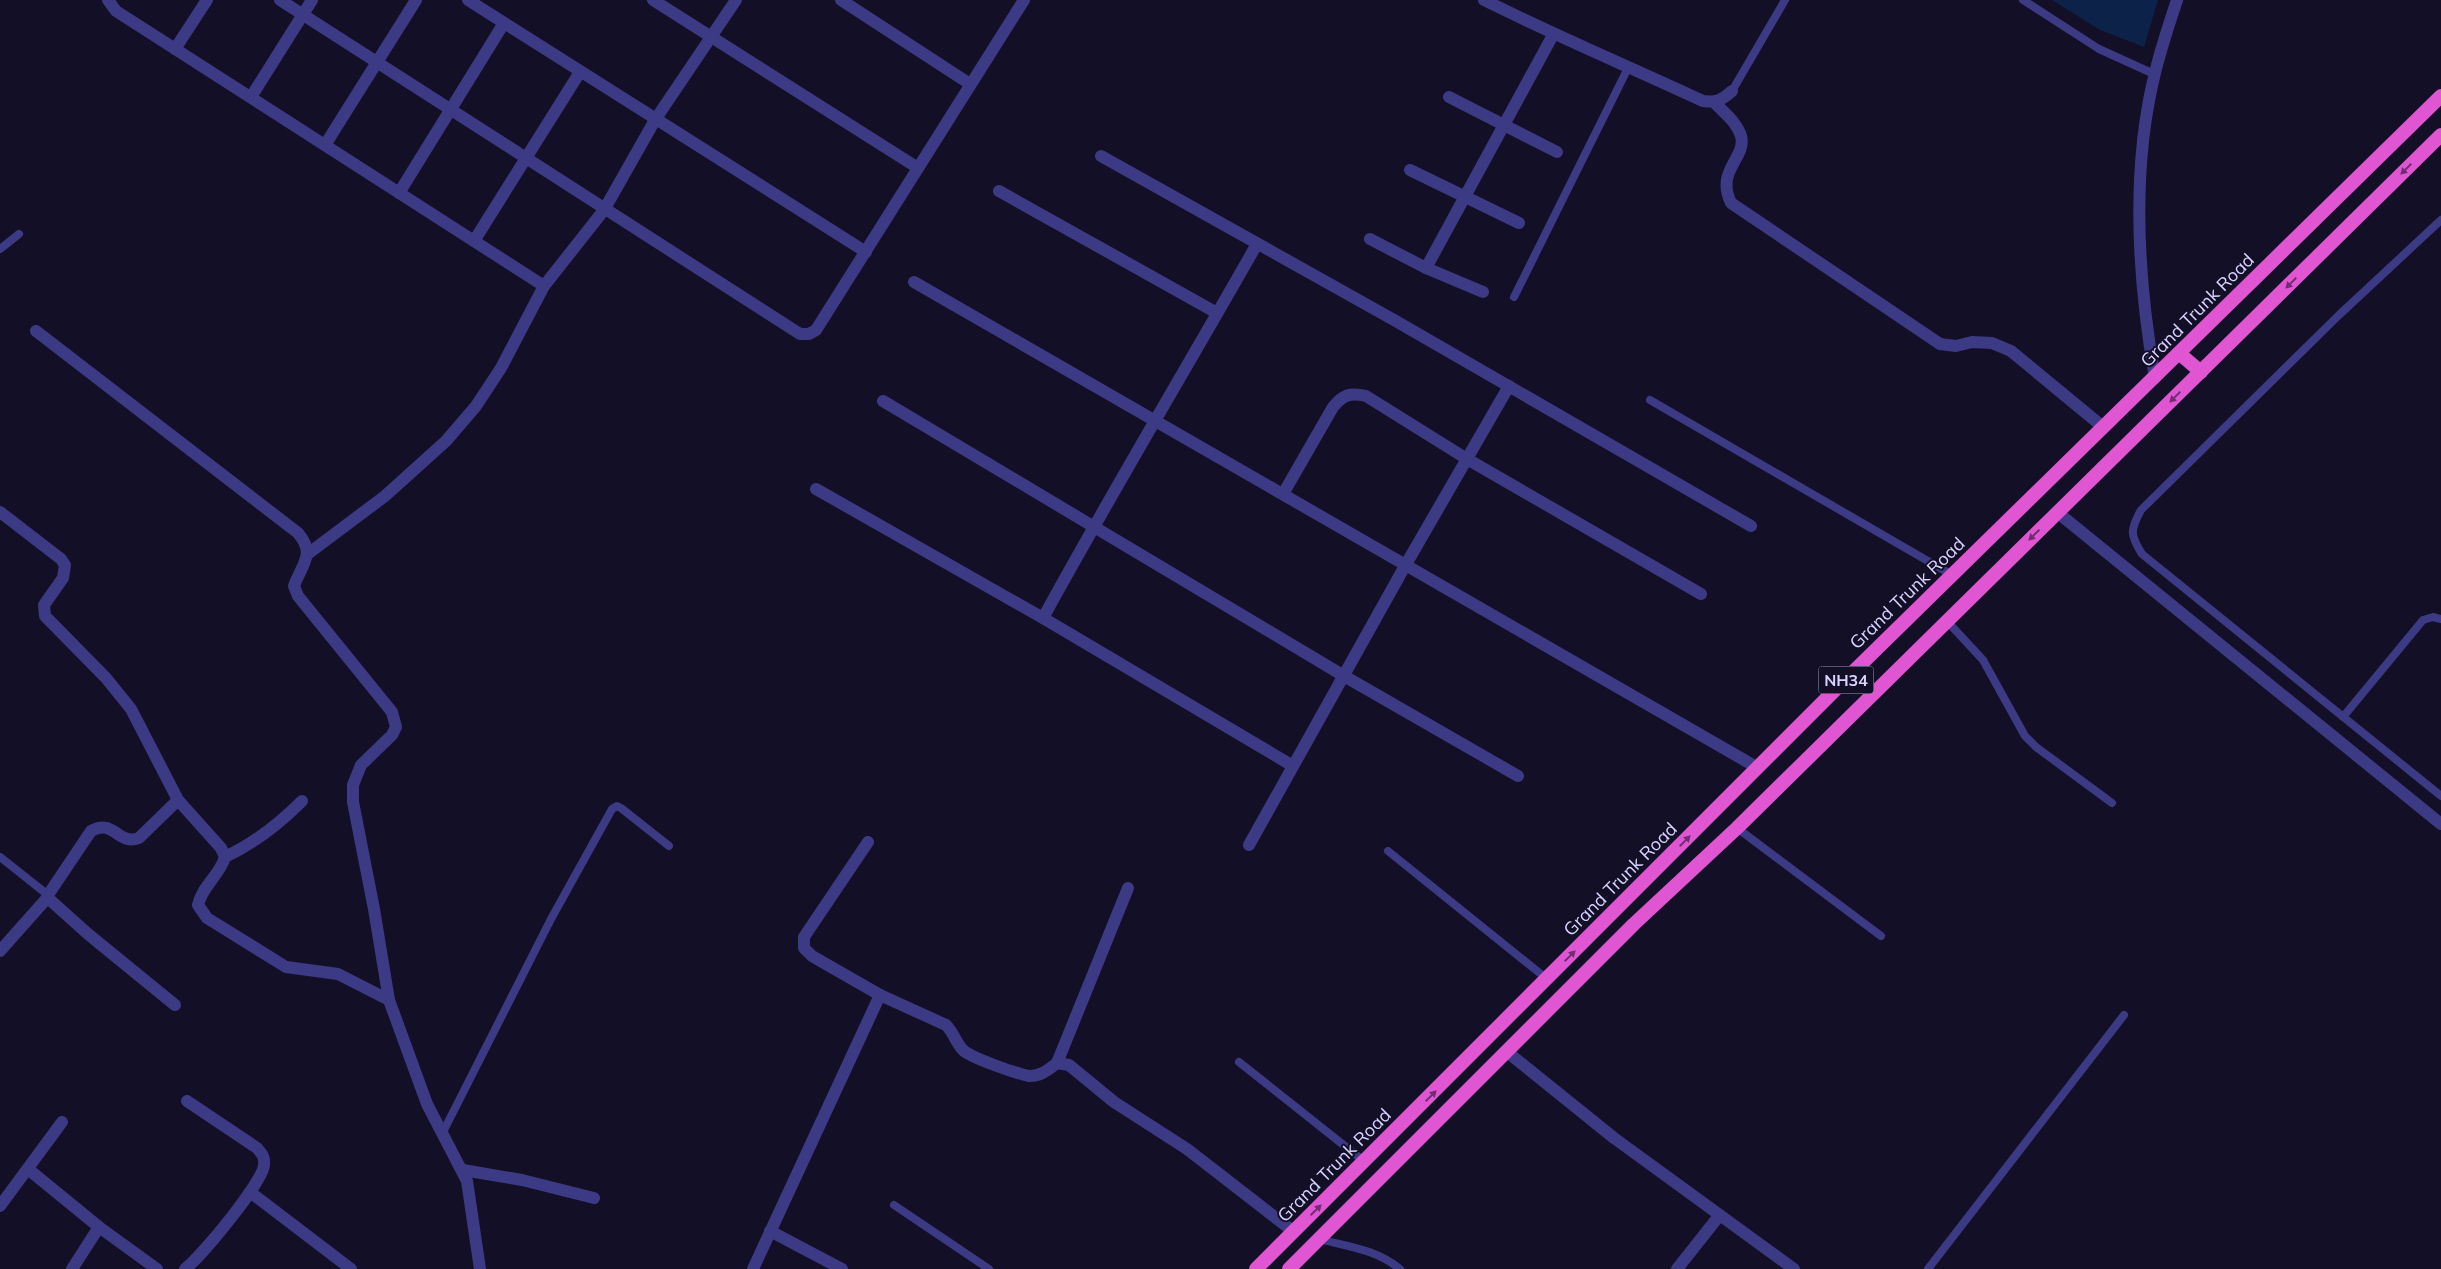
<svg xmlns="http://www.w3.org/2000/svg" width="2441" height="1269" font-family="Mulish,sans-serif">
<style>
.water{fill:#0c2248}
.lines{fill:none;stroke-linecap:round;stroke-linejoin:round}
.service{stroke:#3d3a85;stroke-width:8}
.minor{stroke:#3d3a85;stroke-width:12}
.trunk{stroke:#e055d1;stroke-width:14}
.oneway{fill:#6f2e73}
.labels{text-anchor:middle;dominant-baseline:central;stroke-width:4;stroke-linejoin:round;paint-order:stroke}
.shield{fill:#130f26;stroke:#9e99be;stroke-width:1}
.shield-label{font-size:16px;font-weight:bold;fill:#d9d4ff}
.street-label{font-size:18px;fill:#d9d4ff;stroke:#130f26}
</style>
<rect width="100%" height="100%" fill="#130f26"/>
<path class="water" d="M2052,0H2158L2144,47L2100,30Z"/>
<g class="lines">
<g class="service">
<path d="M2023,0L2099,49L2154,74"/>
<path d="M1732,91L1785,0"/>
<path d="M2441,220L2339,315L2141,510C2130,530 2130,535 2142,554L2441,796"/>
<path d="M0,249L19,234"/>
<path d="M1514,297L1629,66"/>
<path d="M1650,400L1952,575"/>
<path d="M1946,620L1983,660L2025,736L2036,747L2112,803"/>
<path d="M2343,717L2423,620L2433,617L2441,619"/>
<path d="M1737,828L1881,936"/>
<path d="M1388,851L1547,979"/>
<path d="M0,857L48,895"/>
<path d="M1239,1062L1365,1162"/>
<path d="M442,1134L551,919L612,809L617,806L621,808L669,846"/>
<path d="M894,1205L989,1269"/>
<path d="M1319,1239C1349,1247 1375,1249 1400,1269"/>
<path d="M1928,1269L2124,1015"/>
</g>
<g class="minor">
<path d="M108,0L116,11L544,286"/>
<path d="M280,0L800,334H809L816,330L1024,0"/>
<path d="M468,0L866,252"/>
<path d="M653,0L918,168"/>
<path d="M841,0L970,84"/>
<path d="M1484,0C1556,36 1630,67 1703,101C1716,103 1722,100 1732,91"/>
<path d="M175,49L207,0"/>
<path d="M251,97L312,0"/>
<path d="M1449,97L1557,152"/>
<path d="M1714,102C1723,112 1737,122 1741,136C1747,158 1715,170 1731,203L1940,344L1956,346L1972,342L1992,343L2011,351L2103,427"/>
<path d="M325,145L416,0"/>
<path d="M1101,156L1394,320L1751,526"/>
<path d="M1410,170L1519,223"/>
<path d="M999,191L1217,313"/>
<path d="M399,193L504,23"/>
<path d="M1370,239L1426,268L1483,292"/>
<path d="M474,241L580,72"/>
<path d="M1426,268L1553,35"/>
<path d="M914,282L1758,768"/>
<path d="M36,331L298,533C316,554 302,564 294,586L298,596L392,712L396,727L392,735L361,765L353,785V802L374,909L389,1000L427,1104L467,1181L480,1269"/>
<path d="M2155,378C2138,281 2131,169 2155,73C2161,48 2169,24 2177,0"/>
<path d="M883,401L1344,676L1518,776"/>
<path d="M816,489L1043,618L1293,766"/>
<path d="M1283,494L1333,407C1343,395 1350,392 1366,396L1467,459L1701,594"/>
<path d="M0,512L61,559L65,565L63,578L44,605L45,616L106,678L131,709L178,800L221,848L225,857C220,875 202,886 198,905L207,918L286,967L338,974L389,1000"/>
<path d="M2057,512L2441,824"/>
<path d="M309,553L385,496L446,441L476,406L501,368L544,286L604,210L655,120L736,0"/>
<path d="M1043,618C1112,492 1186,369 1257,244"/>
<path d="M868,842L804,937V948L812,956L880,995L946,1025C954,1033 956,1043 963,1050C971,1058 1018,1074 1029,1076C1040,1077 1049,1069 1057,1063L1069,1065L1114,1102L1187,1149L1294,1232"/>
<path d="M1249,845L1405,566L1509,386"/>
<path d="M225,857C255,843 279,824 302,801"/>
<path d="M0,951L48,897"/>
<path d="M175,1005L88,934L49,899L48,895L91,831C114,818 118,846 139,838L178,800"/>
<path d="M1506,1051L1614,1138L1794,1269"/>
<path d="M1057,1063L1128,888"/>
<path d="M28,1169L99,1227L157,1269"/>
<path d="M463,1170L522,1180L594,1198"/>
<path d="M250,1192L351,1269"/>
<path d="M0,1206L62,1122"/>
<path d="M770,1231L842,1269"/>
<path d="M72,1269L99,1227"/>
<path d="M185,1269C201,1257 263,1182 264,1165C265,1157 262,1154 257,1148L187,1101"/>
<path d="M753,1269L880,995"/>
<path d="M1677,1269L1719,1216"/>
</g>
<g class="trunk">
<path d="M2180,354L2201,372"/>
<path d="M1256,1269L1850,675L2441,96"/>
<path d="M1289,1269L1634,924L1737,828L2441,135"/>
</g>
</g>
<defs><path id="oneway-solid" d="M-6-.8H1V-3.2L6.5 0L1 3.2V.8H-6Z" transform="scale(1.25)"/></defs>
<g class="oneway">
<use href="#oneway-solid" transform="translate(2406 169) rotate(135)"/>
<use href="#oneway-solid" transform="translate(2291 283) rotate(135)"/>
<use href="#oneway-solid" transform="translate(2175 397) rotate(135)"/>
<use href="#oneway-solid" transform="translate(2034 535) rotate(136)"/>
<use href="#oneway-solid" transform="translate(1685 841) rotate(-45)"/>
<use href="#oneway-solid" transform="translate(1570 956) rotate(-45)"/>
<use href="#oneway-solid" transform="translate(1431 1096) rotate(-45)"/>
<use href="#oneway-solid" transform="translate(1316 1210) rotate(-44)"/>
</g>
<g class="labels">
<rect class="shield" x="1818.5" y="666.5" width="55" height="27" rx="4"/>
<g class="shield-label">
<text x="1846" y="680">NH34</text>
</g>
<g class="street-label">
<text transform="translate(2197 310) rotate(-45)">Grand Trunk Road</text>
<text transform="translate(1907 593) rotate(-44)">Grand Trunk Road</text>
<text transform="translate(1620 879) rotate(-45)">Grand Trunk Road</text>
<text transform="translate(1334 1165) rotate(-45)">Grand Trunk Road</text>
</g>
</g>
</svg>
